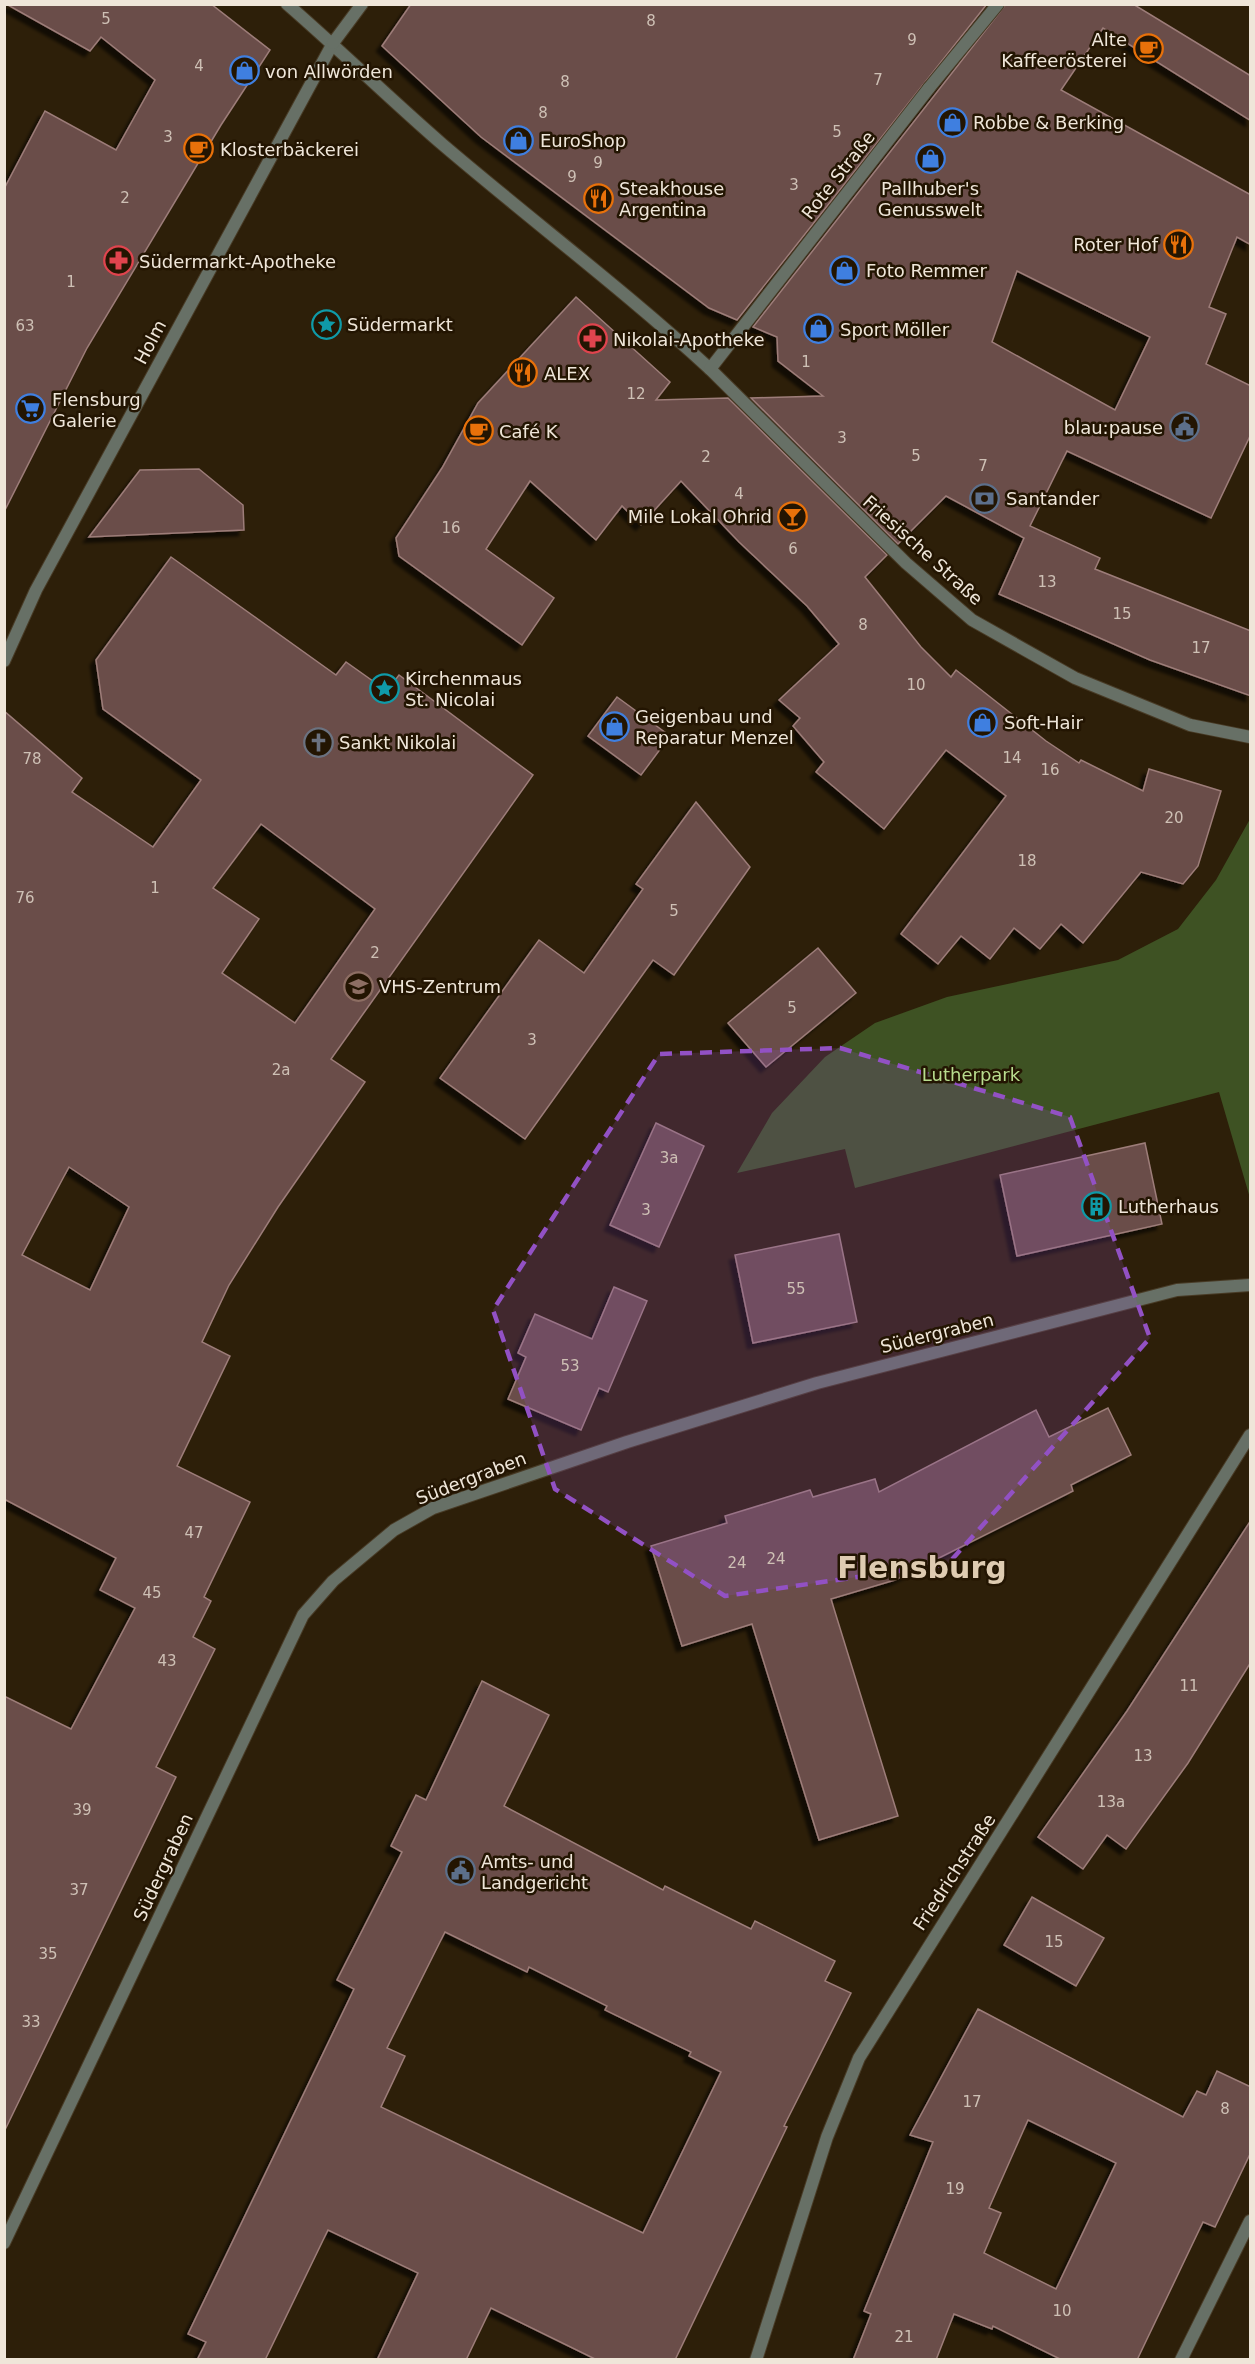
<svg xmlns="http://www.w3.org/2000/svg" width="1255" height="2364" font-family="'DejaVu Sans',sans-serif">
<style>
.green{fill:#3e5223}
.building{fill:#6a4d4a;stroke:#9d7d79;stroke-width:1.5;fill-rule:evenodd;filter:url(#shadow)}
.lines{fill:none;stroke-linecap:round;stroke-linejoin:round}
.pedestrian-casing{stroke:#483b26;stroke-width:14}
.minor-casing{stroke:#483b26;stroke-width:14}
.pedestrian{stroke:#677066;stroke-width:12}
.minor{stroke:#677066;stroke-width:12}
.marked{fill:#9251c4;fill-opacity:0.2;stroke:#9251c4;stroke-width:4.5;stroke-dasharray:12 8;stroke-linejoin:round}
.labels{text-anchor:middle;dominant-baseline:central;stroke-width:5;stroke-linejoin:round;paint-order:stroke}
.number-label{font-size:15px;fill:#cec0b5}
.poi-label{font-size:18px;fill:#efe6d9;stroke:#231502;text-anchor:start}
.street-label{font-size:18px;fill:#efe6d9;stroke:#231502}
.park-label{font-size:18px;fill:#b8dc8e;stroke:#231502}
.town-label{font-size:30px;font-weight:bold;fill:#decbb1;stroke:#231502}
</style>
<defs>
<filter id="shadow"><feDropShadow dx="-5.5" dy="5.5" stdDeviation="1.5" flood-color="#0009"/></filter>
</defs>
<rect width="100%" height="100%" fill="#2d1f09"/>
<path class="green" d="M1250,819V1198L1219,1092L855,1188L845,1149L737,1173L772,1113L825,1057L875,1023L947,997L1118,960L1178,929L1216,880Z"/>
<g class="building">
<path d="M6,4H211L270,50L221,125L87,348L4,512V189L45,111L116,150L155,80L101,37L90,51Z"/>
<path d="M411,4H987L737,320L709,308L481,137L382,46Z"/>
<path d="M1006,4H1133L1251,76V121L1103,28L1061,90L1251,195V245L1237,237L1209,307L1226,314L1206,364L1251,386V434L1211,518L1067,451L1030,526L1100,558L1095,569L1251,631V696L1150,660L999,594L1024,538L946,496L898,544L751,398L823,396L778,361L777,337L753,327ZM1017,271L1150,337L1115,410L992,342Z"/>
<path d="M576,297L670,382L656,400L728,398L887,555L865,577L921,647L951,677L956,670L1046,741L1079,763L1081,760L1143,791L1149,769L1221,791L1198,866L1183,884L1141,872L1083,943L1061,924L1040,949L1014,928L990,959L961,936L938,964L901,934L1006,796L946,750L884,829L816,772L824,762L793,726L800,718L779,700L839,644L807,606L739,542L681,481L641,525L622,506L596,540L530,481L486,549L554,598L522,645L399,556L396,538L442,468L478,403Z"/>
<path d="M199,469L243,505L244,530L89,537L140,470Z"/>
<path d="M171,557L336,675L346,662L387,691L399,675L533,775L331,1059L365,1082L278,1207L229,1285L202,1342L230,1356L177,1466L250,1502L204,1597L211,1601L193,1637L215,1649L156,1767L176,1777L4,2132V1696L71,1729L135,1608L100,1590L116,1558L4,1499V711L82,778L72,792L153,847L201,780L103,709L96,660ZM261,824L375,909L295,1023L222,973L259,919L213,888ZM69,1167L129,1207L90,1290L22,1255Z"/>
<path d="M617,697L670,736L641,775L588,736Z"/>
<path d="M696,802L750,867L674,975L653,960L525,1139L440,1078L539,940L584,973L643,889L636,884Z"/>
<path d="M818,948L856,993L766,1067L728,1023Z"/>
<path d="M656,1123L704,1146L659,1247L610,1225Z"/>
<path d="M1145,1143L1162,1224L1017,1256L1000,1175Z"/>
<path d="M839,1234L857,1322L753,1343L735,1255Z"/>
<path d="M614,1287L647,1301L608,1392L599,1388L581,1430L508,1399L526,1357L518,1353L535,1314L592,1339Z"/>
<path d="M1108,1408L1131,1455L1071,1485L1073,1491L895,1580L831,1599L898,1816L819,1840L752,1624L682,1646L651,1546L727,1523L725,1516L810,1490L813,1497L875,1479L879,1492L1036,1410L1049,1437Z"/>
<path d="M1251,1520V1662L1188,1763L1126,1849L1107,1835L1083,1869L1038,1837L1127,1711Z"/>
<path d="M482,1681L549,1715L504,1806L663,1890L665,1886L751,1929L755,1921L835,1961L825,1981L851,1993L784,2126L787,2127L675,2360H597L491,2308L466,2360H377L418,2273L328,2230L265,2360H197L206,2342L188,2334L354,1989L337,1980L402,1852L391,1846L416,1795L426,1800ZM445,1932L527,1972L529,1967L607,2006L605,2010L691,2052L689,2056L721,2072L643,2233L381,2107L405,2056L387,2048Z"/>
<path d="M1032,1897L1104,1938L1076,1986L1004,1945Z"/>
<path d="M978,2009L1183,2117L1197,2091L1206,2095L1217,2071L1251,2087V2152L1215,2227L1203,2222L1137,2360H1062L993,2326L992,2329L954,2314L936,2360H853L871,2314L864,2311L933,2142L910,2135ZM1028,2120L1116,2163L1056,2289L984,2253L1001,2213L989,2208Z"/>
</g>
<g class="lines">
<defs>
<g id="pedestrian">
<path d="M287,4C340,50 389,98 442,144C531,220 624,290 710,369"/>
<path d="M929,88L998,4"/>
<path d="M4,661L36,590L333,43"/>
</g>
<g id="minor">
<path d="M333,43L362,4"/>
<path d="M929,88L710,369L906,563L972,620L1075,678L1190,725L1250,737"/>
<path d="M4,2243L303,1615L333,1581L394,1530L433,1508L627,1442L817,1383L1177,1290L1250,1285"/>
<path d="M756,2360L827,2137L859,2058L1250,1435"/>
<path d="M1181,2360L1250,2221"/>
</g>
</defs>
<use href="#pedestrian" class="pedestrian-casing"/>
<use href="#minor" class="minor-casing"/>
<use href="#pedestrian" class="pedestrian"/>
<use href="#minor" class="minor"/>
</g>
<path class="marked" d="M840,1048L1070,1117L1150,1338L948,1564L725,1596L555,1489L493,1310L659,1054Z"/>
<defs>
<symbol id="cafe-ring" viewBox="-11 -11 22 22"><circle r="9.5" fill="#231502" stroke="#e8710a" stroke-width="1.5"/><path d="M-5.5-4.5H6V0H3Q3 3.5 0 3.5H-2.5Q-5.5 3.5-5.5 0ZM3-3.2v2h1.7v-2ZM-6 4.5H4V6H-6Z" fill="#e8710a"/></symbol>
<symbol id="shop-ring" viewBox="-11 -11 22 22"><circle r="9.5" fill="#231502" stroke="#3f7fe0" stroke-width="1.5"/><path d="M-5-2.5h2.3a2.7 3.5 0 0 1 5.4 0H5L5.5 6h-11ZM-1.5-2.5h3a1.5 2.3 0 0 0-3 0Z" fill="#3f7fe0"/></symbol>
<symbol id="restaurant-ring" viewBox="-11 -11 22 22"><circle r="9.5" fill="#231502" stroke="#e8710a" stroke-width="1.5"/><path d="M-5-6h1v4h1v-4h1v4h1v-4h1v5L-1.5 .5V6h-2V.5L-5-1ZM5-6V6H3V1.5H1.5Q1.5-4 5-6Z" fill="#e8710a"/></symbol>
<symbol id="pharmacy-ring" viewBox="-11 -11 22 22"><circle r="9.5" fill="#231502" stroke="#e0444e" stroke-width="1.5"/><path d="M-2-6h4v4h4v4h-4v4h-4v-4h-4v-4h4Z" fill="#e0444e"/></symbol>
<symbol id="sight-ring" viewBox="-11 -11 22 22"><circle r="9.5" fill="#231502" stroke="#0f9aa8" stroke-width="1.5"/><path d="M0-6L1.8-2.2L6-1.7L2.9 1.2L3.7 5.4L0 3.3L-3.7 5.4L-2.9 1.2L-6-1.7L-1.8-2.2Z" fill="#0f9aa8"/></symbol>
<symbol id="supermarket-ring" viewBox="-11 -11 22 22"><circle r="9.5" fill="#231502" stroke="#3f7fe0" stroke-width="1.5"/><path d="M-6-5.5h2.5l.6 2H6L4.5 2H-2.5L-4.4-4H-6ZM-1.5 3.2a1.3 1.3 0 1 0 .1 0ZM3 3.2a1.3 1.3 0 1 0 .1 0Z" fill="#3f7fe0"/></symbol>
<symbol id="civic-ring" viewBox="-11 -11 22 22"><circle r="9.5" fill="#231502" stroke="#5c6f8a" stroke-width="1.5"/><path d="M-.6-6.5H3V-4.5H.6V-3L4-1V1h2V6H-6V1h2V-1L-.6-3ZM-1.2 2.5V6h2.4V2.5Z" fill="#5c6f8a"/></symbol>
<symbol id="bank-ring" viewBox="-11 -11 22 22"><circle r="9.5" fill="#231502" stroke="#5c6f8a" stroke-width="1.5"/><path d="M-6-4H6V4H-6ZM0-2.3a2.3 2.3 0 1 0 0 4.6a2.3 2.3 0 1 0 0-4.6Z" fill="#5c6f8a"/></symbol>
<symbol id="bar-ring" viewBox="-11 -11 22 22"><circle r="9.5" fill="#231502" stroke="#e8710a" stroke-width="1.5"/><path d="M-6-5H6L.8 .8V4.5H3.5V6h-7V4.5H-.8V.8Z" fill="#e8710a"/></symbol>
<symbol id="church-ring" viewBox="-11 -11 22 22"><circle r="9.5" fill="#231502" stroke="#6b7280" stroke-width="1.5"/><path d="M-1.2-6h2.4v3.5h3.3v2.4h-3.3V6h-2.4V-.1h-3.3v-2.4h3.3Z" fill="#6b7280"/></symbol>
<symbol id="university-ring" viewBox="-11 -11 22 22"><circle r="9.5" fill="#231502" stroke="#8d6e63" stroke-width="1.5"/><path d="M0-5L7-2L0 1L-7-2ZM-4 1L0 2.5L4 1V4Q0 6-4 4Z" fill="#8d6e63"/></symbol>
<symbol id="building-ring" viewBox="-11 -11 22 22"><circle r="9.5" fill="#231502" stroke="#0f9aa8" stroke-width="1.5"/><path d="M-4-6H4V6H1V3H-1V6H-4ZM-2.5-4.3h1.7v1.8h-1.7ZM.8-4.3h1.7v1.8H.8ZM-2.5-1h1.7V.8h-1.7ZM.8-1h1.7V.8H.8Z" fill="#0f9aa8"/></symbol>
</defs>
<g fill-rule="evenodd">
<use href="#cafe-ring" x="1132" y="32" width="33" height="33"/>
<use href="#shop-ring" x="228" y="54" width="33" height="33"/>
<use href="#shop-ring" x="936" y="106" width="33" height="33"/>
<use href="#shop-ring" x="502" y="124" width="33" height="33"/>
<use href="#cafe-ring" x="182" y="132" width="33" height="33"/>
<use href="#shop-ring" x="914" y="142" width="33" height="33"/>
<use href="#restaurant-ring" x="582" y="182" width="33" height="33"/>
<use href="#restaurant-ring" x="1162" y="228" width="33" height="33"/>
<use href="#pharmacy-ring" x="102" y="244" width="33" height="33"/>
<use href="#shop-ring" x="828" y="254" width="33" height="33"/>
<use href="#sight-ring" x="310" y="308" width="33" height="33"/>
<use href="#shop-ring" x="802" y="312" width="33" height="33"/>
<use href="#pharmacy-ring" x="576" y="322" width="33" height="33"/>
<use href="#restaurant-ring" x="506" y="356" width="33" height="33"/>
<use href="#supermarket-ring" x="14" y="392" width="33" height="33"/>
<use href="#civic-ring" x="1168" y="410" width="33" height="33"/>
<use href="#cafe-ring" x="462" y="414" width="33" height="33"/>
<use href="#bank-ring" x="968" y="482" width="33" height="33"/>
<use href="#bar-ring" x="776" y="500" width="33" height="33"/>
<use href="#sight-ring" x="368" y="672" width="33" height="33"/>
<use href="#shop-ring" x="966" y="706" width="33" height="33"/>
<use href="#shop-ring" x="598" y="710" width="33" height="33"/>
<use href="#church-ring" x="302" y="726" width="33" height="33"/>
<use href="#university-ring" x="342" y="970" width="33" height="33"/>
<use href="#building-ring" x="1080" y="1190" width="33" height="33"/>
<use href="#civic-ring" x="444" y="1854" width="33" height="33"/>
</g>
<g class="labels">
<g class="number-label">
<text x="106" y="19">5</text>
<text x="651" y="21">8</text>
<text x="912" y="40">9</text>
<text x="199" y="66">4</text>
<text x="878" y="80">7</text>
<text x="565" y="82">8</text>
<text x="543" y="113">8</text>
<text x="837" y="132">5</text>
<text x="168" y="137">3</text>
<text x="598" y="163">9</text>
<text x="572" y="177">9</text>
<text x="794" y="185">3</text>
<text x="125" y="198">2</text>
<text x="71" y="282">1</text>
<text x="25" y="326">63</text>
<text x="806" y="362">1</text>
<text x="636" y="394">12</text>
<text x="842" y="438">3</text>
<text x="916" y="456">5</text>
<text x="706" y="457">2</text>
<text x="983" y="466">7</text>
<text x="739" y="494">4</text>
<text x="451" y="528">16</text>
<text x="793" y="549">6</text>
<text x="1047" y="582">13</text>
<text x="1122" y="614">15</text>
<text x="863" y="625">8</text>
<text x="1201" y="648">17</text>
<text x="916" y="685">10</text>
<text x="1012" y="758">14</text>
<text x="32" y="759">78</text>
<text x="1050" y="770">16</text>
<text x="1174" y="818">20</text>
<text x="1027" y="861">18</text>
<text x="155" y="888">1</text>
<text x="25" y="898">76</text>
<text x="674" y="911">5</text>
<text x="375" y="953">2</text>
<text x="792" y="1008">5</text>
<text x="532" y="1040">3</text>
<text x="281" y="1070">2a</text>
<text x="669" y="1158">3a</text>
<text x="646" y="1210">3</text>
<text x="796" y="1289">55</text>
<text x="570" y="1366">53</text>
<text x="194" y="1533">47</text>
<text x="776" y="1559">24</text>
<text x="737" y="1563">24</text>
<text x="152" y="1593">45</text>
<text x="167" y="1661">43</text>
<text x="1189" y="1686">11</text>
<text x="1143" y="1756">13</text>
<text x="1111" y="1802">13a</text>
<text x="82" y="1810">39</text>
<text x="79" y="1890">37</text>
<text x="1054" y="1942">15</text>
<text x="48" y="1954">35</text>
<text x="31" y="2022">33</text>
<text x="972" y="2102">17</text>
<text x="1225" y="2109">8</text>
<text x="955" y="2189">19</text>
<text x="1062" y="2311">10</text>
<text x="904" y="2337">21</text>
</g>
<g class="poi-label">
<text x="1127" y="39" text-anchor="end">Alte<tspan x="1127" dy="21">Kaffeerösterei</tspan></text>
<text x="265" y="71">von Allwörden</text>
<text x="973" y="122">Robbe &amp; Berking</text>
<text x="540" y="140">EuroShop</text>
<text x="220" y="149">Klosterbäckerei</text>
<text x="619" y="188">Steakhouse<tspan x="619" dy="21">Argentina</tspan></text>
<text x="930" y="188" text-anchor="middle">Pallhuber's<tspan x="930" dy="21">Genusswelt</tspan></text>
<text x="1158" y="244" text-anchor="end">Roter Hof</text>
<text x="139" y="261">Südermarkt-Apotheke</text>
<text x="866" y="270">Foto Remmer</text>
<text x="347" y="324">Südermarkt</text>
<text x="840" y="329">Sport Möller</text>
<text x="613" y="339">Nikolai-Apotheke</text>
<text x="544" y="373">ALEX</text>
<text x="52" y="399">Flensburg<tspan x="52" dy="21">Galerie</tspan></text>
<text x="1163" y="427" text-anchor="end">blau:pause</text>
<text x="499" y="431">Café K</text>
<text x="1006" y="498">Santander</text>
<text x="772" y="516" text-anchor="end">Mile Lokal Ohrid</text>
<text x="405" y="678">Kirchenmaus<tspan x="405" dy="21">St. Nicolai</tspan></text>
<text x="635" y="716">Geigenbau und<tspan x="635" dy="21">Reparatur Menzel</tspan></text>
<text x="1004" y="722">Soft-Hair</text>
<text x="339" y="742">Sankt Nikolai</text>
<text x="379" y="986">VHS-Zentrum</text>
<text x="1118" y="1206">Lutherhaus</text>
<text x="481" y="1861">Amts- und<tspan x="481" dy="21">Landgericht</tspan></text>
</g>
<g class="street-label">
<text transform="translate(838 175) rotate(-52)">Rote Straße</text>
<text transform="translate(150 342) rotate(-62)">Holm</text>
<text transform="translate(923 550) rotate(42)">Friesische Straße</text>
<text transform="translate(937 1333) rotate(-14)">Südergraben</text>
<text transform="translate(471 1478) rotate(-21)">Südergraben</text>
<text transform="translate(163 1867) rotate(-65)">Südergraben</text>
<text transform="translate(954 1872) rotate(-57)">Friedrichstraße</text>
</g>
<g class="park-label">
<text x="971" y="1074">Lutherpark</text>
</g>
<g class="town-label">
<text x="922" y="1567">Flensburg</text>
</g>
</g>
<rect width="1255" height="2364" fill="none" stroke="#efe6d9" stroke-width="12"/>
</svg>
